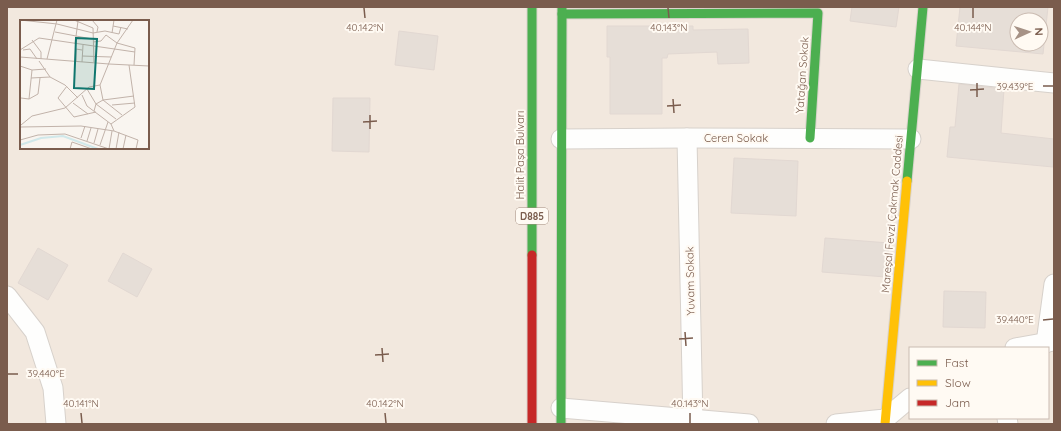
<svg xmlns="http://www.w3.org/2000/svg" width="1061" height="431" font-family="Quicksand,sans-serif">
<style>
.residential{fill:#f2e8de;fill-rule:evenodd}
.building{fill:#e6ded7;stroke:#e2d8d2;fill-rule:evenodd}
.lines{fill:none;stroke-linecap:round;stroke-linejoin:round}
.street-casing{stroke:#d7d1cb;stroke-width:21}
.fast-casing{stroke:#d9d2cb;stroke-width:11}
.slow-casing{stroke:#d9d2cb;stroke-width:11}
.jam-casing{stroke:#d9d2cb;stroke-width:11}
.street{stroke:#fefefd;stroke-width:19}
.fast{stroke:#4caf50;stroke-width:9}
.slow{stroke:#ffc107;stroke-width:9}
.jam{stroke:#c62828;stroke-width:9}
.ticks{fill:none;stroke:#7a5c4d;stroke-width:1.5}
.labels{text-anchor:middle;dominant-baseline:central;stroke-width:4;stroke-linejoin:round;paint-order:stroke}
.shield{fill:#fffaf3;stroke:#a28b7f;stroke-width:1}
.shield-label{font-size:10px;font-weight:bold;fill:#7a5c4d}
.street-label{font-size:11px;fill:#7a5c4d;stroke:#fffaf3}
.inset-river{fill:none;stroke:#d0e8ea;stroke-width:2}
.inset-road{fill:none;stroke:#c2b3aa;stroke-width:1}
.view{fill:#0f766e;fill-opacity:0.15;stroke:#0f766e;stroke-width:2}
.inset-edge{fill:none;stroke:#7a5c4d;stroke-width:2}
.ticks-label{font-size:10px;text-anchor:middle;fill:#7a5c4d;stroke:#fffaf3;stroke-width:4;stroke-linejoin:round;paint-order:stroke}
</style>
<rect width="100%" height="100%" fill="#f9f5f0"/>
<path class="residential" d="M7,7H1054V424H7ZM1017,20H1041V44H1017ZM21,21H148V148H21ZM910,348H1048V418H910Z"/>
<g class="building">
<path d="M852,7H899L896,27L850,21Z"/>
<path d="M960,7H1048L1043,54L956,46ZM1017,20H1041V44H1017Z"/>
<path d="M607,26H693V30L748,29L749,63L718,64L717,52L668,54L667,58H662V114H610V57H607Z"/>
<path d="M399,31L438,36L434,70L395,65Z"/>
<path d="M959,84L1004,89L1001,133L1054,139L1053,167L947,157L950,127H955Z"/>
<path d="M333,98H370L369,152L332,151Z"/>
<path d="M734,158L798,161L796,216L731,213Z"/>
<path d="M825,238L889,243L886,277L822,272Z"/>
<path d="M38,248L68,265L48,300L18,283Z"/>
<path d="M123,253L152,269L137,297L108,281Z"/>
<path d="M944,291L986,292L985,328L943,327Z"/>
</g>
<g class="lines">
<defs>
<g id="street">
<path d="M918,69L1054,83"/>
<path d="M687,138L693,424"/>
<path d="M561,139L687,138L911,139"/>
<path d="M7,296L35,332L53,388L56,424"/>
<path d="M1046,343L1054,284"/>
<path d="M1015,348L1054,341"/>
<path d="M561,408L749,424"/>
<path d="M1007,418L1008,424"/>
<path d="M836,424L885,419L910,398"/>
</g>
<g id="fast">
<path d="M532,7V255"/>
<path d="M562,14L818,13L810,138"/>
<path d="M907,181L923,7"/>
<path d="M561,424L562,7"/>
</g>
<path id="slow" d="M885,424L907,181"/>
<path id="jam" d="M532,255V424"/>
</defs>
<use href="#street" class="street-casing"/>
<use href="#fast" class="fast-casing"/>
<use href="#slow" class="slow-casing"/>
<use href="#jam" class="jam-casing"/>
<use href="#street" class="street"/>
<use href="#fast" class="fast"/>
<use href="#slow" class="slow"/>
<use href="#jam" class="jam"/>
</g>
<path class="ticks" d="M364,8L365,18M668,8L669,18M973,8V18M977,83V97M1043,86H1053M970,90L984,89M673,99L674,113M667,106L681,105M370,115V129M363,122L377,121M1043,320L1053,319M685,332L686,346M679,339L693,338M382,348L383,362M375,355L389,354M8,374H18M81,413L82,423M385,413L386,423M690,413V423"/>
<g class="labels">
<rect class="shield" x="516" y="208" width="32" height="16" rx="3"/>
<g class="shield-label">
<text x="532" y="216">D885</text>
</g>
<g class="street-label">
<text transform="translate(802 75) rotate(-86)">Yatağan Sokak</text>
<text x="736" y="138">Ceren Sokak</text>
<text transform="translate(520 155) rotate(-90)">Halit Paşa Bulvarı</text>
<text transform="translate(892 214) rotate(-85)">Mareşal Fevzi Çakmak Caddesi</text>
<text transform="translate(690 281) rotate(-91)">Yuvam Sokak</text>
</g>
</g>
<g transform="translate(20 20)">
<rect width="129" height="129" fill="#f9f5f0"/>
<path class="inset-river" d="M0,125L21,118L43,116L78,129"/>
<path class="inset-road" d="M0,0L37,4L73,13L85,11L99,14L101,7M54,0L73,8L74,42M72,0L78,7L77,12M93,6L108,9M35,12L72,19M92,13L94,0M86,15L97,23L115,28L114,45M12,20L21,32V39M73,22L81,21L86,15M55,24L58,1M0,30L19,18L115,32M3,30L10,29L17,39M62,36L91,37M0,37L89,44M27,39L37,0M19,41L30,57L45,65L58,78M56,41V29L62,30M62,42L63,25M89,44L129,46M0,46L12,50L26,49M0,47V115M11,58L30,57M47,66L38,78L54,97L76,92M67,69L76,84L96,99M62,75L67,86L91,104L94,111M1,78L9,79L18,74L20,58M9,79L12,50M53,83L68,94M92,85L115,83M74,91L76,84L83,80L114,76M102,95L83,80L80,65L97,23L113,0M91,104L115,87L109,45M1,105L12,96L45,88L69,67L80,65M1,107L61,106L94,111L118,120L116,129M18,115L45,114L89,129M61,118L65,106M0,120L18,115M67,121L71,108M74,123L78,109M80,125L88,102M50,129L52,122L72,129M89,129L92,111M96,129L99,112M103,129L106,115"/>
<path class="view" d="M56,18L77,19L74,69L54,68Z"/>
<rect width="129" height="129" class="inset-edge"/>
</g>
<g class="ticks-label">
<text x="365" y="31">40.142°N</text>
<text x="669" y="31">40.143°N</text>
<text x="973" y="31">40.144°N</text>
<text x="1015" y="90">39.439°E</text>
<text x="1015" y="323">39.440°E</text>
<text x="46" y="377">39.440°E</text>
<text x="81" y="407">40.141°N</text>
<text x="385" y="407">40.142°N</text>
<text x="690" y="407">40.143°N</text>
</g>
<rect width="1061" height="431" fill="none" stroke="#7a5c4d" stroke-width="16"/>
<rect x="909" y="347" width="140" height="72" fill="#fffaf3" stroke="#cabbb1"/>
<rect x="917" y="360" width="20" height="6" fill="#4caf50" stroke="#cabbb1"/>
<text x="945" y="367" font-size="12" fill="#7a5c4d">Fast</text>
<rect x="917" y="380" width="20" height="6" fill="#ffc107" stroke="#cabbb1"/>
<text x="945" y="387" font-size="12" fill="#7a5c4d">Slow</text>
<rect x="917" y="400" width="20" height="6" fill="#c62828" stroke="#cabbb1"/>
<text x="945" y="407" font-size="12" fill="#7a5c4d">Jam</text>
<g transform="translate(1029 32) rotate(87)"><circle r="19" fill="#fffaf3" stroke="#cabbb1"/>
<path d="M0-3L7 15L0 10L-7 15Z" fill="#a69286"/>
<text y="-6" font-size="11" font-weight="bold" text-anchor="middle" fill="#7a5c4d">N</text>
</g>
</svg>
